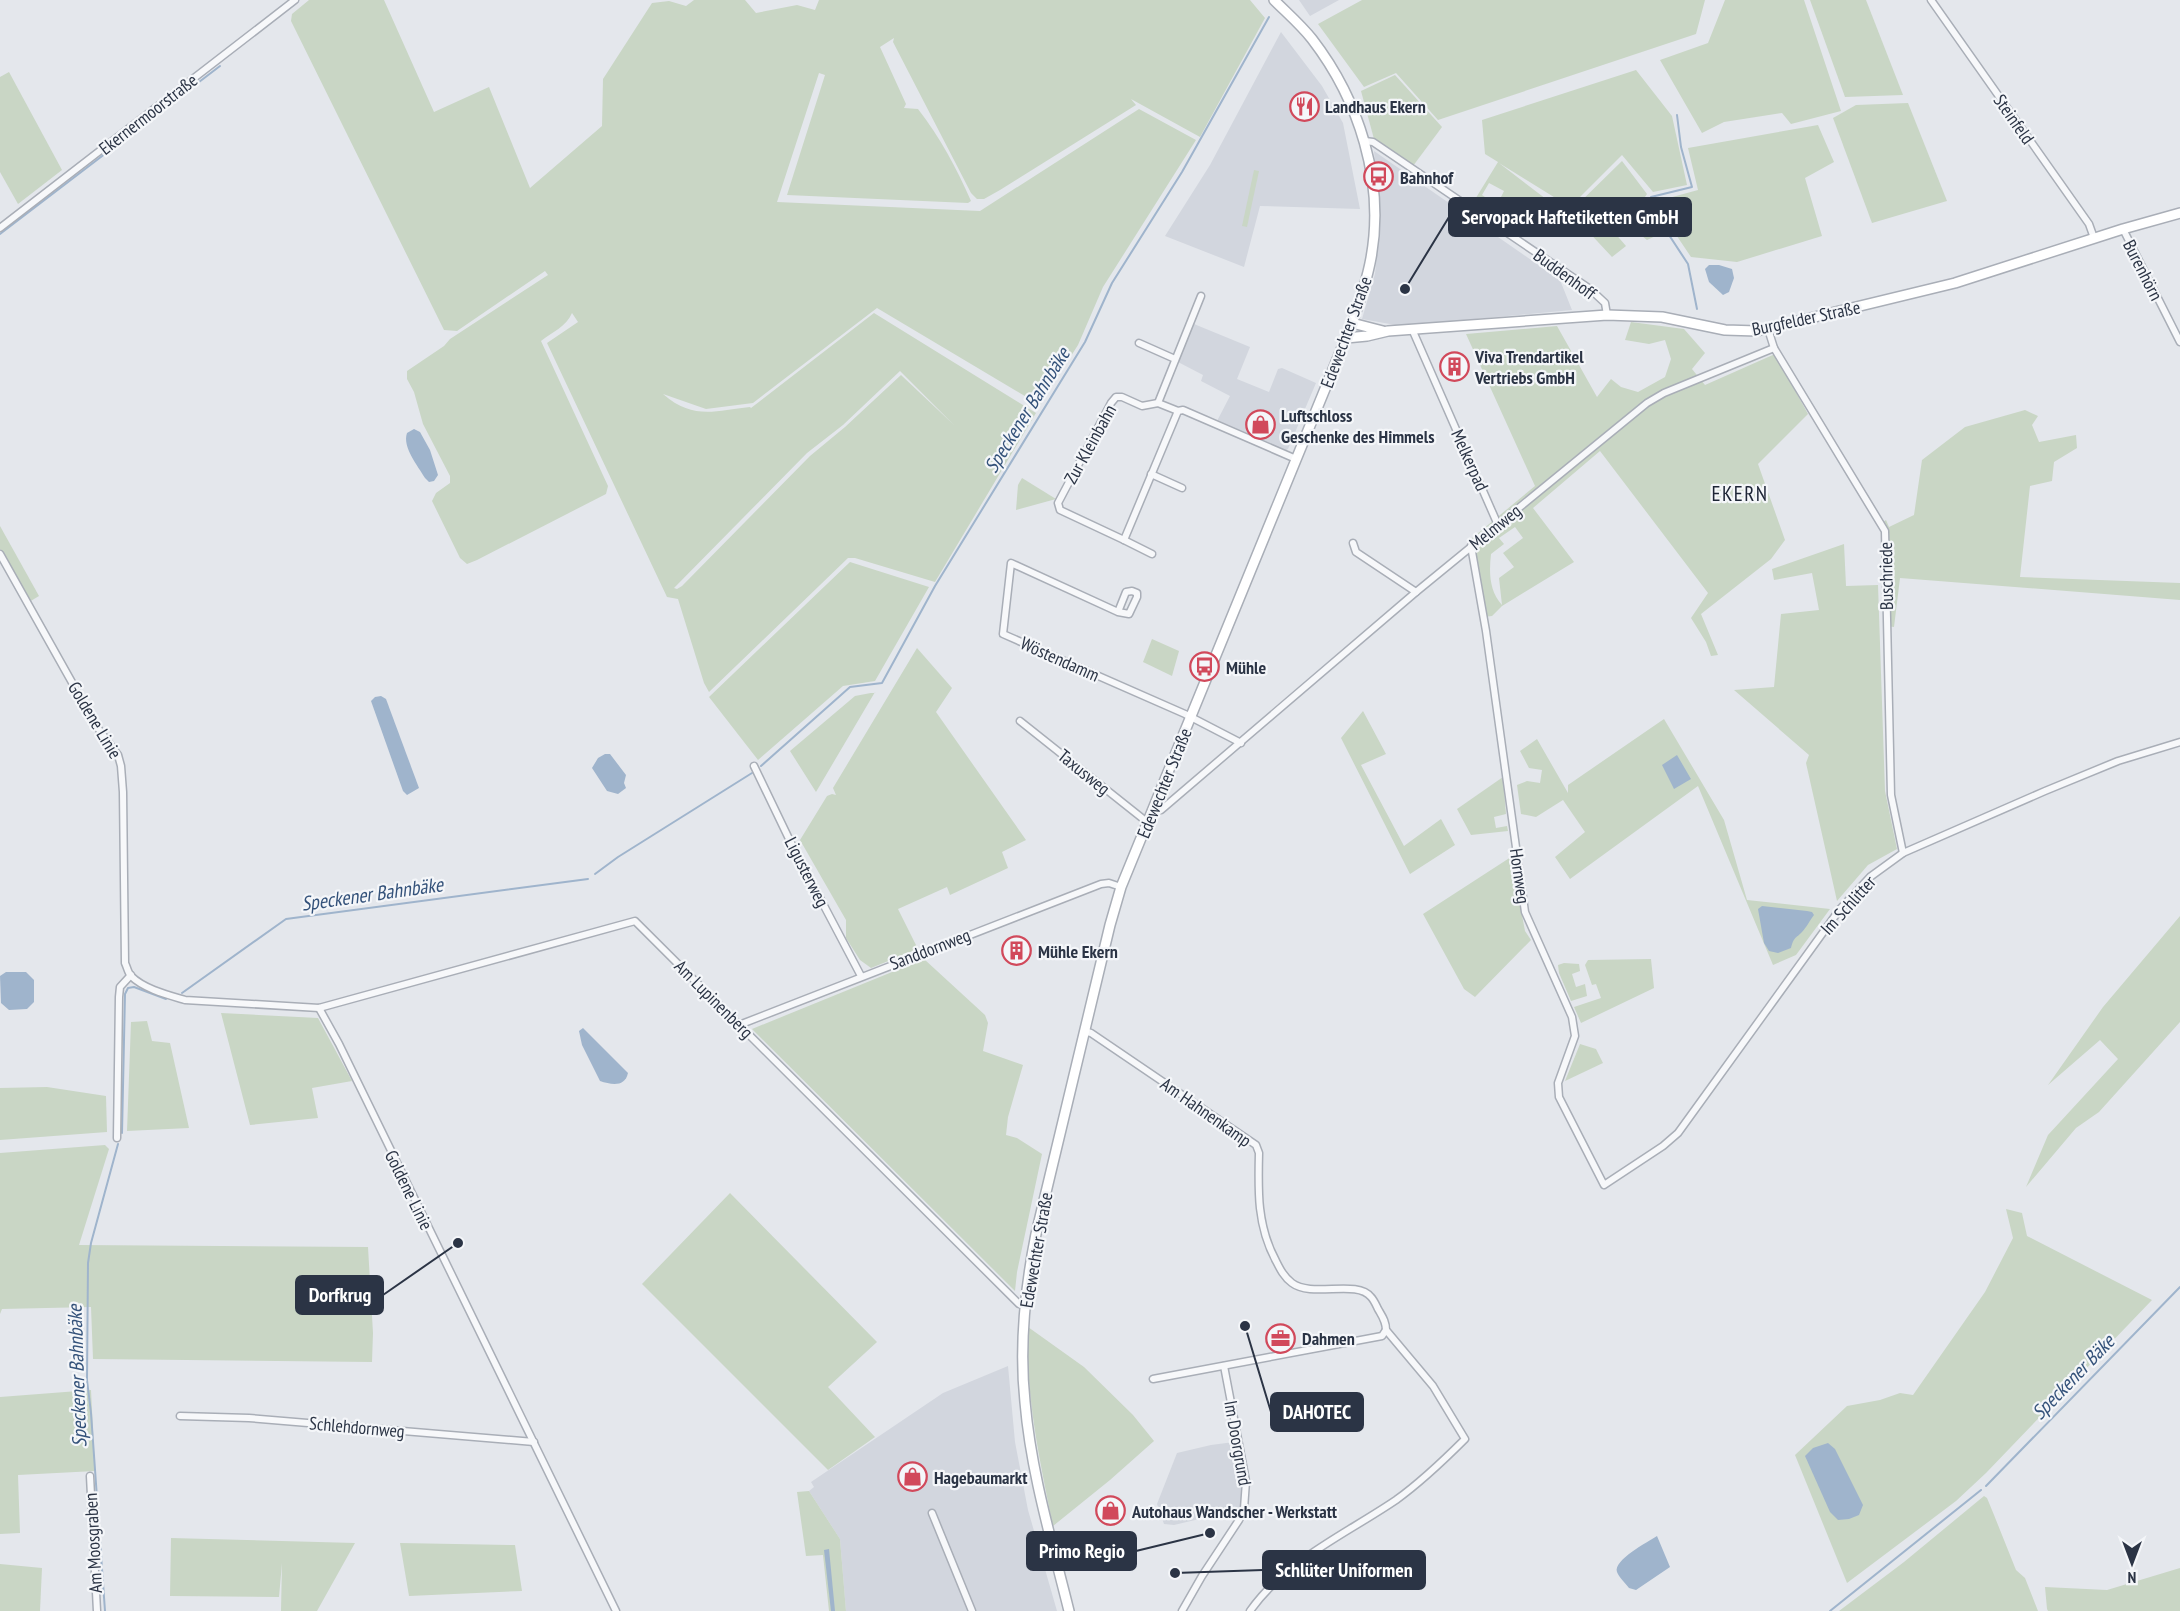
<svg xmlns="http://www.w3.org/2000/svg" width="2180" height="1611" font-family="'PT Sans Narrow',sans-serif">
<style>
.built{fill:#d2d6de}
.green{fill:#c9d6c5;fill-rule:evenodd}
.water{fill:#9fb4cc}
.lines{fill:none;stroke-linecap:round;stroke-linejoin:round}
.stream{stroke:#9fb4cc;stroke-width:2}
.street-casing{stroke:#a9aeb7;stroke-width:9}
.secondary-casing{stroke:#a9aeb7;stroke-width:12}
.street{stroke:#f7f8fa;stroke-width:6}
.secondary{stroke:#fff;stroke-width:9}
.labels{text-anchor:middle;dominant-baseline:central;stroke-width:4.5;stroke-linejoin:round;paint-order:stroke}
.poi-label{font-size:18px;font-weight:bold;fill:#2b3445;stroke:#f4f6f9;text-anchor:start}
.street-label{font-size:18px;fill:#2b3445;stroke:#f4f6f9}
.water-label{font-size:20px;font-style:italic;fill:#34527a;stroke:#f4f6f9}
.quarter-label{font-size:21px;letter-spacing:1.5px;fill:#1d2536;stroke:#f4f6f9}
.leader{fill:none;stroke:#2b3445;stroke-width:2}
.callout-dot{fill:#2b3445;stroke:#f4f6f9;stroke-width:2}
.callout{fill:#2b3445;stroke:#2b3445;stroke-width:2}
.callout-label{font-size:20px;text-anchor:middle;font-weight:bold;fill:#fff}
</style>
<rect width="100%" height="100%" fill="#e4e7ec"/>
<g class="built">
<path d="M1299,0H1339L1310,16Z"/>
<path d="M1281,32L1322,86L1343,123L1360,209L1260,206L1244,267L1165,236L1210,165Z"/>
<path d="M1374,151L1560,280L1572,310L1401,326L1362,319L1375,274L1380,226Z"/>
<path d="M1194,324L1250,347L1237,379L1269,392L1278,369L1282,368L1316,383L1288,449L1285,451L1217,421L1230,396L1201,381L1203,375L1178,362Z"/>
<path d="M1008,1366L1015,1442L1028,1510L1057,1611H846L840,1539L809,1491L814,1487L811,1482L943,1393Z"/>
<path d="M1234,1442L1242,1473L1243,1494L1238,1515L1212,1516L1174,1525L1164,1524L1157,1504L1177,1453L1211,1445Z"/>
</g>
<g class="green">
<path d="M309,0H384L434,112L489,87L530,188L602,126L603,79L652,3L669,1L686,6L694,0H745L756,13L797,5L815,10L819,0H1250L1265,18L1200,137L1131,99L1136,105L1000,190L984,199H977L971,193L893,42L894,38L880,47L906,104L904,108L918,109C940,137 957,169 971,201L968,203L787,195L825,75L819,73L777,202L980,211L1139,109L1196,140L1103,287L1078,345L1040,405L877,308L753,403L706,409L663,394C693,420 714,411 750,407L751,408L874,313L1036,413L935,582L855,558H848L709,692L704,683L678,599L667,597L547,343L578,322L572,313C567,326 551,333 541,341L608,486L606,494L477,560L467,564L460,558L432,501L436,493L450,483V476L423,424L414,392L407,379V371L444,346L450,339L548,275L545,271L457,331L444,330L291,21L292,14ZM900,371L954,425L901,375L845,427L810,456L682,586L677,589L674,588L807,453L843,425Z"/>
<path d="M1362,0H1705L1696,34L1438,120L1396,73L1364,87L1318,24Z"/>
<path d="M1725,0H1804L1841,111L1791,124L1782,113L1724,122L1702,133L1660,60L1708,43Z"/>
<path d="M1810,0H1866L1903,95L1845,97Z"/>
<path d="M1636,70L1672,116L1687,185L1653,192L1622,155L1570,207L1499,163L1546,199L1529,223L1527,220L1532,212L1515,201L1510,209L1523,217L1513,232L1497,223L1499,217L1490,212L1492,207L1500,211L1504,204L1499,201L1504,191L1489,183L1482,195L1485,197L1480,205L1474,201L1498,162L1485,154L1482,120Z"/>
<path d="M9,72L62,170L18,204L0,172V77Z"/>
<path d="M1395,75L1442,127L1413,166L1374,139L1361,91Z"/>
<path d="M1908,103L1947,201L1872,223L1833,118L1856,105Z"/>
<path d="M1818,125L1834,162L1805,178L1822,236L1737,262L1691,257L1654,202L1698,190L1688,148Z"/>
<path d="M1622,161L1647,194L1640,204L1662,233L1647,240L1608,209L1607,224L1626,246L1612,257L1570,212Z"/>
<path d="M1254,170L1259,171L1247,227L1242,226Z"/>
<path d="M1631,322L1684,329L1705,353L1692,369L1705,385L1775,354L1808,414L1758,464L1785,540L1771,559L1701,614L1718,655L1711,656L1706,642L1691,618L1708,593L1600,451L1533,508L1574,562L1502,606L1492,616L1484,617L1471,539L1535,486L1466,334L1557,326L1597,397L1611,379L1621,387L1638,392L1665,377L1671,359L1665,340L1649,344L1625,340ZM1515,527L1523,538L1503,553L1514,567L1499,578L1502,605C1489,591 1489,572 1491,554L1504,544L1499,538Z"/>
<path d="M2025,410L2038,416L2032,425L2039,442L2076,435L2077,448L2054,462L2052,481L2030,486L2020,577L2180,583V600L1900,578L1894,627L1887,626L1885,531L1880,524L1886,520L1889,527L1914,515L1922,460L1965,427Z"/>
<path d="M1022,478L1056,499L1016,510L1018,485Z"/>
<path d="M0,526L39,596L29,602L0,549Z"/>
<path d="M1844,544L1846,586L1878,585L1885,791L1897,849L1868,865L1837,901L1806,763L1809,755L1734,690L1774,687L1781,614L1819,610L1812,573L1774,580L1772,569Z"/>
<path d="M850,562L929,587L875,681L843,686L758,760L709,697Z"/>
<path d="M1152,639L1179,651L1172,676L1143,662Z"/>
<path d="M917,648L952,688L936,712L1026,840L1002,852L1008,868L950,895L947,887L898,909L918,949L871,968L860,960L846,938V920L800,840L827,796L832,794L836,795L833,788Z"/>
<path d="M876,692H875L816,792L790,751L855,696Z"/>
<path d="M1363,711L1386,754L1361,765L1404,846L1441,819L1455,845L1410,874L1341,738Z"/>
<path d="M1664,719L1724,820L1747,900L1830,909L1796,955L1773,965L1698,786L1570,879L1555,857L1585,832L1563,800L1536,817L1521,814L1517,785L1527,781L1540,783L1542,770L1529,768L1520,751L1537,739L1568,793V785Z"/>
<path d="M1503,777L1506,814L1494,817L1496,828L1507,826L1508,831L1471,835L1457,809Z"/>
<path d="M1511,857L1525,931L1531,940L1475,997L1464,989L1423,914Z"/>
<path d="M2180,916V1022L2099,1112L2076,1128L2026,1187L2048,1135L2118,1059L2100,1040L2048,1085L2103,1007Z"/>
<path d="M924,959L985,1015L988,1023L983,1051L1023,1065L1008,1117L1006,1135L1017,1138L1042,1154L1017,1272L1015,1291L752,1029Z"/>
<path d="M1651,959L1654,988L1581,1023L1574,1007L1601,998L1596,984L1592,985L1585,965L1588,960Z"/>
<path d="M1564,963L1579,964L1580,971L1572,974L1576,987L1585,984L1587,996L1571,1001L1559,973L1558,965Z"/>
<path d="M221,1013L318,1018L352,1081L312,1088L318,1118L250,1125Z"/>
<path d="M147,1021L152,1041L170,1043L189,1128L127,1131L131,1022Z"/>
<path d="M1580,1044L1596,1049L1603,1063L1565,1081Z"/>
<path d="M47,1087L106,1096L107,1132L0,1140V1088Z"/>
<path d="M105,1145L109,1149L79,1245L368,1247L373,1333L372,1362L93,1359L91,1307L2,1309L0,1314V1153Z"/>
<path d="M730,1193L877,1342L828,1387L875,1437L828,1470L642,1284Z"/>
<path d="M2006,1209L2022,1213L2027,1236L2152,1300L1986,1473L1956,1501L1847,1583L1795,1455L1847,1406L1880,1400L1900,1393L1913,1395L1985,1292L2013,1238Z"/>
<path d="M1028,1327L1084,1367L1133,1415L1154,1441L1110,1480L1053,1526C1040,1461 1025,1394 1028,1327Z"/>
<path d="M91,1390L95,1471L18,1475L20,1533L0,1534V1397Z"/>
<path d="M809,1491L840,1539L846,1611H829L823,1555L806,1556L797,1492Z"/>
<path d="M1984,1496L1987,1498L1994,1515L2016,1570L2025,1578L2038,1611H1839L1904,1562Z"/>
<path d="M171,1538L355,1543L317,1611H281L282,1563L279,1597L170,1596Z"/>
<path d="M400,1543L515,1545L522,1591L409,1596Z"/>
<path d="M0,1564L42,1568L40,1611H0Z"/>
<path d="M2180,1568V1611H2048L2047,1609L2045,1587L2107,1590Z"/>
</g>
<g class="water">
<path d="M1709,265H1719L1732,269L1734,278L1729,292L1723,295L1709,282L1705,269Z"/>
<path d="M414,429L420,432L430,450L438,475L434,481L429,482L425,478C418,466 402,447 407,433Z"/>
<path d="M381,696L386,699L419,788L407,795L403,791L371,701L375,697Z"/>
<path d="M605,754H610L626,775L624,783L626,788L618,794L607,791L592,768L598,758Z"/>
<path d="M1677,755L1691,779L1674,789L1662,765Z"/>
<path d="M1762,906L1807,911L1812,912L1814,915C1810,920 1806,928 1802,932C1795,939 1794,937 1791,948L1778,953L1769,951L1764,943L1758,909Z"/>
<path d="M6,972H26L34,980V1002L27,1009L9,1010L1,1003L0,976Z"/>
<path d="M583,1028L628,1073C625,1087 612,1085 600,1081L582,1045L579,1031Z"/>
<path d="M1828,1443L1835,1449L1863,1505L1859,1515L1849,1519L1838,1520L1830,1512L1805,1456L1813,1448Z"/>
<path d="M1657,1536L1670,1567L1636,1590L1629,1588C1625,1583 1619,1577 1617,1572C1613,1560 1648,1542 1657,1536Z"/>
<path d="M829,1549L835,1611H831L824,1550Z"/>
</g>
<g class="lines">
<g class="stream">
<path d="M1677,115L1681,147L1692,187L1651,197L1649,200L1650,206L1688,264L1697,309"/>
<path d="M0,234L220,66"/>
<path d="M761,766L850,687L882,683L935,586L1085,342L1112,283L1182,172L1269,17"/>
<path d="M595,874L618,857L752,773"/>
<path d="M182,993L286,919L588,879"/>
<path d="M122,1133L125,994L128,988L134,987L166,999"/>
<path d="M1986,1486L2180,1287"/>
<path d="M105,1611L91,1413L87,1380L88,1263L91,1243L118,1144"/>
<path d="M1830,1611L1981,1490"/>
</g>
<defs>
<g id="street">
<path d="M1931,0L2089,224L2094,238"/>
<path d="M1365,141L1373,142L1590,289L1605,303L1607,315"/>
<path d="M0,228L295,0"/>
<path d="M2123,229L2180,342"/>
<path d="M1412,329L1498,525"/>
<path d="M1768,329L1774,348L1885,531L1891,795L1903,853"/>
<path d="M1139,343L1175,359"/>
<path d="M1158,403L1201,296"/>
<path d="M1178,411L1124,540L1060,510L1058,503L1111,403L1116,397H1122L1142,406L1158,403L1178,411L1183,410L1296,459"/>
<path d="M1151,474L1182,488"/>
<path d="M1124,540L1152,554"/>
<path d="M1353,543L1356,552L1416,592"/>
<path d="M1471,546L1486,631L1525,912L1572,1017L1575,1036L1558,1083L1559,1097L1604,1185L1663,1146L1678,1133L1840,909L1870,877L1903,853L2045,791L2118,761L2180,742"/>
<path d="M0,554L97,727L118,755L121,766L123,792L125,963C127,967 128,973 131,976C144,989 168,995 185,1000L319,1008L635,921L1019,1304L1025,1305"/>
<path d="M1118,612L1126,592L1132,591L1137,593V597L1129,614L1118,612L1011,563L1003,634L1185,714L1241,743"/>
<path d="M1020,721L1147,822"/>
<path d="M754,766L791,843L861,976"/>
<path d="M1161,810L1416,592L1647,403L1664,393L1774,348"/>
<path d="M319,1008L339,1044L616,1611"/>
<path d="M739,1025L1101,884L1109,883L1121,887"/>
<path d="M1084,1031L1091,1033L1256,1145L1259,1153C1258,1191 1257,1226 1276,1261C1280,1269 1284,1277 1292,1283C1312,1298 1357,1279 1371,1297C1374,1300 1376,1305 1378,1309C1382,1316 1386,1321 1386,1330L1433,1386L1465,1439C1443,1461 1421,1482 1396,1500C1346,1534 1286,1560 1250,1611"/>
<path d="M117,1138L119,997L120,987L131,975"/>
<path d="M1153,1379L1382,1336L1386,1330"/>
<path d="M180,1416L249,1418L534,1442"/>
<path d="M90,1476L97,1611"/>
<path d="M932,1513L972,1611"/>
<path d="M1182,1611L1202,1576L1239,1520L1244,1509L1246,1481L1224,1366"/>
</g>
<g id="secondary">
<path d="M1352,323L1383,331"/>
<path d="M1346,338L1367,336L1388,331L1607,315L1662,317L1725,330L1757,331L1955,283L2123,229L2180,213"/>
<path d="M1069,1611C1052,1542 1031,1473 1025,1402C1019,1346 1025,1289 1036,1234L1110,925L1121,887L1352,323C1360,301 1367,280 1371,258C1385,181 1359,100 1312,39C1301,25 1287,13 1274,0"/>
</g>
</defs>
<use href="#street" class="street-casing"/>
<use href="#secondary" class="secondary-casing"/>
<use href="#street" class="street"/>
<use href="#secondary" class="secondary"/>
</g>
<defs>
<symbol id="restaurant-ring" viewBox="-11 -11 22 22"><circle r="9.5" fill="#f4f6f9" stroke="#d1495b" stroke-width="1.5"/><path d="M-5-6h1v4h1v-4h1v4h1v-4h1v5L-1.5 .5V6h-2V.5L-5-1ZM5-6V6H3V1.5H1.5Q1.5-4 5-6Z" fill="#d1495b"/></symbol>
<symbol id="bus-ring" viewBox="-11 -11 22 22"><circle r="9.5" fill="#f4f6f9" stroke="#d1495b" stroke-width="1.5"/><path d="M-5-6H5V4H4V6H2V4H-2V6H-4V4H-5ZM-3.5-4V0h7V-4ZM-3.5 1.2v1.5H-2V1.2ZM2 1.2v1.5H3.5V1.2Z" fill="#d1495b"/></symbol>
<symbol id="building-ring" viewBox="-11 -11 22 22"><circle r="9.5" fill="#f4f6f9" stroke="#d1495b" stroke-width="1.5"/><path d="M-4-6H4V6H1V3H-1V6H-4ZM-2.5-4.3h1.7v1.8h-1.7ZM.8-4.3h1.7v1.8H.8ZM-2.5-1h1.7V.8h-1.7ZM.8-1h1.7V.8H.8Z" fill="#d1495b"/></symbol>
<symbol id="shop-ring" viewBox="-11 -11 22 22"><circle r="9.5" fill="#f4f6f9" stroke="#d1495b" stroke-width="1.5"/><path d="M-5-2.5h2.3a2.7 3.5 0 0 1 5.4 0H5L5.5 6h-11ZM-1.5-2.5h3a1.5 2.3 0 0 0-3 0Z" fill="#d1495b"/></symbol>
<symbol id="office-ring" viewBox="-11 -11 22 22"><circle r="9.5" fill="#f4f6f9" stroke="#d1495b" stroke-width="1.5"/><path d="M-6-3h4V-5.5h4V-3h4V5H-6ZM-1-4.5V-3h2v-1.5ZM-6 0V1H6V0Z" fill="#d1495b"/></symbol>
</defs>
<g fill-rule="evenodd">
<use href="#restaurant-ring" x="1288" y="90" width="33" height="33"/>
<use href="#bus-ring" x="1362" y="160" width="33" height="33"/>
<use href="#building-ring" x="1438" y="350" width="33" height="33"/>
<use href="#shop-ring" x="1244" y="408" width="33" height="33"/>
<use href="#bus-ring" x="1188" y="650" width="33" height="33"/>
<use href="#building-ring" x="1000" y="934" width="33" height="33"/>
<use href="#office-ring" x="1264" y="1322" width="33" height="33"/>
<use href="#shop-ring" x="896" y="1460" width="33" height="33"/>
<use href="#shop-ring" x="1094" y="1494" width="33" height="33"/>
</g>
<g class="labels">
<g class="poi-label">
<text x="1325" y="106">Landhaus Ekern</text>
<text x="1400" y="177">Bahnhof</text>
<text x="1475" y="356">Viva Trendartikel<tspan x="1475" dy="21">Vertriebs GmbH</tspan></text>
<text x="1281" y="415">Luftschloss<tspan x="1281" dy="21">Geschenke des Himmels</tspan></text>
<text x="1226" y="667">Mühle</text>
<text x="1038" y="951">Mühle Ekern</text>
<text x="1302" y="1338">Dahmen</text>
<text x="934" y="1477">Hagebaumarkt</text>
<text x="1132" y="1511">Autohaus Wandscher - Werkstatt</text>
</g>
<g class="street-label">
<text transform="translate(148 114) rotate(-38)">Ekernermoorstraße</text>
<text transform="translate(2014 119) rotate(55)">Steinfeld</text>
<text transform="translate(2143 270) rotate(63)">Burenhörn</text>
<text transform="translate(1565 274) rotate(36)">Buddenhoff</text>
<text transform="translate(1806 318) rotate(-12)">Burgfelder Straße</text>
<text transform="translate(1346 332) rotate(-70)">Edewechter Straße</text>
<text transform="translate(1090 444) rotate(-61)">Zur Kleinbahn</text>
<text transform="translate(1470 460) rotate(66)">Melkerpad</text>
<text transform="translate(1495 527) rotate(-39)">Melmweg</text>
<text transform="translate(1886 576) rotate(-91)">Buschriede</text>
<text transform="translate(1060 659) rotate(24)">Wöstendamm</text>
<text transform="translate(95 720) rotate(59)">Goldene Linie</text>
<text transform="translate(1084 772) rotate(39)">Taxusweg</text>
<text transform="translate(1164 783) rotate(-68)">Edewechter Straße</text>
<text transform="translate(807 872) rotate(63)">Ligusterweg</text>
<text transform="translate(1520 876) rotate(82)">Hornweg</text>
<text transform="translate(1848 905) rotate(-48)">Im Schlitter</text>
<text transform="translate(930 949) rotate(-21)">Sanddornweg</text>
<text transform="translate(714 999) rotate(45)">Am Lupinenberg</text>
<text transform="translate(1206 1112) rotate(35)">Am Hahnenkamp</text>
<text transform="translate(409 1190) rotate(64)">Goldene Linie</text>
<text transform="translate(1036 1250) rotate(-80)">Edewechter Straße</text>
<text transform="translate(357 1427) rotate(5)">Schlehdornweg</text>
<text transform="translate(1238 1443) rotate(80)">Im Doorgrund</text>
<text transform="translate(93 1543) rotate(-93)">Am Moosgraben</text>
</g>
<g class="water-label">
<text transform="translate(1027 410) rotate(-58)">Speckener Bahnbäke</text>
<text transform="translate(372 894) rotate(-8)">Speckener Bahnbäke</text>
<text transform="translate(77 1376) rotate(-92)">Speckener Bahnbäke</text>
<text transform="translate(2073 1377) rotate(-46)">Speckener Bäke</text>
</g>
<g class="quarter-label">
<text x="1740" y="493">EKERN</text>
</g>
</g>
<path class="leader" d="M1405 289L1449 217M458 1243L383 1295M1245 1326L1271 1412M1210 1533L1136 1551M1175 1573L1263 1570"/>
<g class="callout-dot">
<circle cx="1405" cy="289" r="6"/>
<circle cx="458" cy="1243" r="6"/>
<circle cx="1245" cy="1326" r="6"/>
<circle cx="1210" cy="1533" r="6"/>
<circle cx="1175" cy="1573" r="6"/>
</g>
<g class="callout">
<rect x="1449" y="198" width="242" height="38" rx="6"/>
<rect x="296" y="1276" width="87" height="38" rx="6"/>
<rect x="1271" y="1393" width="92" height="38" rx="6"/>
<rect x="1027" y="1532" width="109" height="38" rx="6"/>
<rect x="1263" y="1551" width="162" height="38" rx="6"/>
</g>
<g class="callout-label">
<text x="1570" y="224">Servopack Haftetiketten GmbH</text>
<text x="340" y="1302">Dorfkrug</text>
<text x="1317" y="1419">DAHOTEC</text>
<text x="1082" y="1558">Primo Regio</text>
<text x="1344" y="1577">Schlüter Uniformen</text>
</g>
<g transform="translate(2132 1563) rotate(180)" stroke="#f4f6f9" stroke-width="4.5" paint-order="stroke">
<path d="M0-4.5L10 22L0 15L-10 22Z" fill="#2b3445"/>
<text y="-9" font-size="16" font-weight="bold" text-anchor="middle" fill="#2b3445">N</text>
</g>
</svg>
